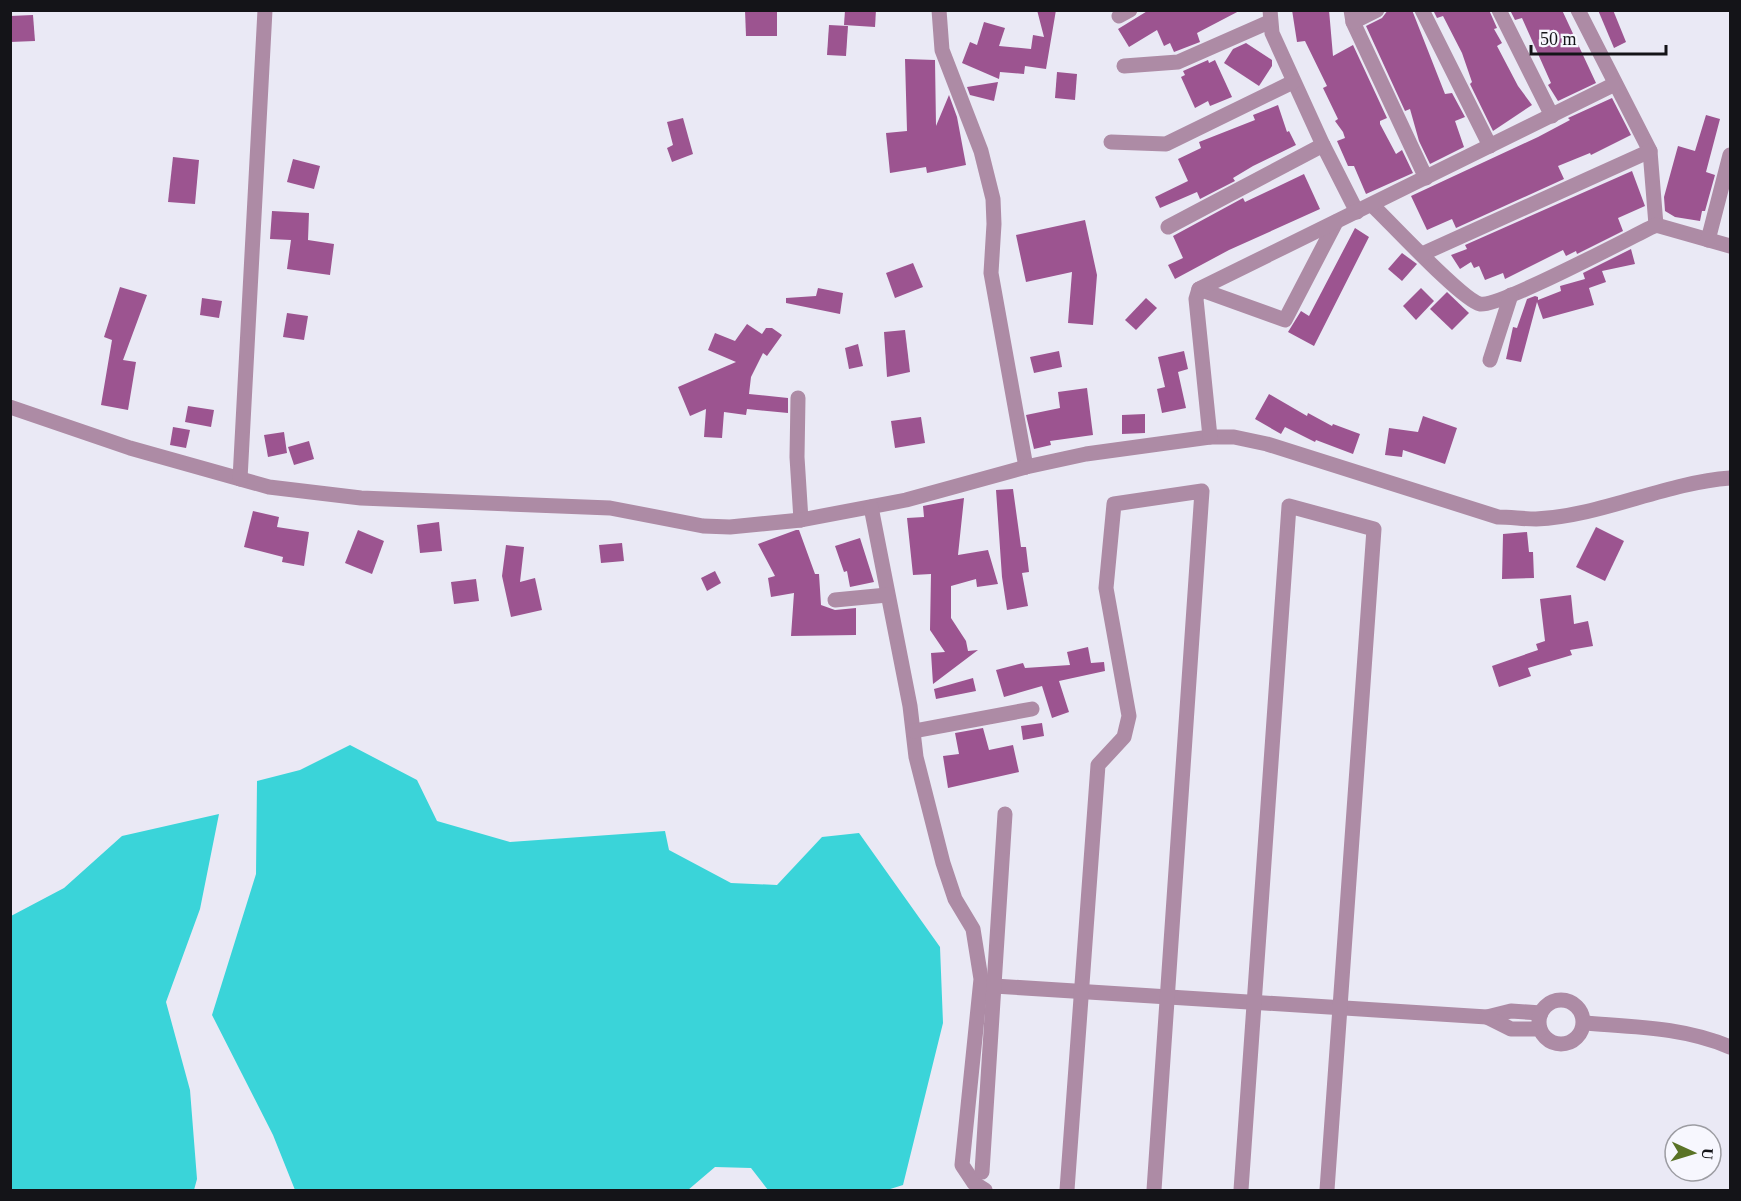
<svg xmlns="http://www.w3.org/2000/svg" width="1741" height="1201" font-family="Georgia,serif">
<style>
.water{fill:#3ad4d9}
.building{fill:#9c5490}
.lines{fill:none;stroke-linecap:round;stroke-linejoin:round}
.street{stroke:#ad8ba5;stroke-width:15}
</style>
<rect width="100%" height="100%" fill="#eae9f5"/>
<g class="water">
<path d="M350,745L417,780L437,821L510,842L665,831L669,850L731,883L777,885L822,837L859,833L940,947L943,1023L903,1185L887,1190H768L751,1168L715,1167L688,1190H295L273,1135L212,1015L256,874L257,781L300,770Z"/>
<path d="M219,814L200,909L166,1002L190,1090L197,1179L194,1190H11V916L64,888L122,836Z"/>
</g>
<g class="building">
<path d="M745,10H777V36H746Z"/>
<path d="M845,10H876L875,27L844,25Z"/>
<path d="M1037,10H1056L1046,69L1025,66L1024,74L1000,72L999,79L962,63L970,42L977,45L984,22L1005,28L999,46L1031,49L1033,35L1044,37Z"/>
<path d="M1149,10H1241L1197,33L1200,42L1174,52L1170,43L1164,46L1157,30L1129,47L1118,29Z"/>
<path d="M1292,10H1329L1333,56L1353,45L1387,118L1380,121V124L1396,154L1402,150L1413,173L1366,194L1354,166H1348L1337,141L1345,138L1343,132L1335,121L1338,119L1323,88L1327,86L1305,41L1297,42Z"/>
<path d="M1388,10H1412L1445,94L1452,93L1465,117L1455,121L1464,147L1430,164L1419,141L1410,109L1405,111L1366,26L1382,18Z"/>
<path d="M1433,10H1489L1497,28L1494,29L1502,43L1497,46L1518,86L1532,105L1493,131L1470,84L1472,82L1462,53L1443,16L1437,18Z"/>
<path d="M1510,10H1562L1596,83L1558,101L1548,85L1551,83L1522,18L1515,20Z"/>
<path d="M1598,10H1613L1626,42L1614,48Z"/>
<path d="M33,15L35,41L10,42V16Z"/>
<path d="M829,25L848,26L846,56L827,55Z"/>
<path d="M1246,43L1272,60V66L1259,86L1224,63L1233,49Z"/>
<path d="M905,59L935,60L936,126L949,95L957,117L966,165L927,173L926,167L890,173L886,133L907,131Z"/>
<path d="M1208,60L1209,63L1215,60L1232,97L1210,106L1208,101L1195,108L1181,77L1185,75L1183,71Z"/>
<path d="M1057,72L1077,74L1075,100L1055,98Z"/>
<path d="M998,82L994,101L970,95L967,87Z"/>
<path d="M1612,98L1631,135L1591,155L1590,153L1558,166L1564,179L1456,228L1452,219L1427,230L1411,196L1538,137L1570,120L1568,118Z"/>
<path d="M1278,105L1287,132L1289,131L1296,145L1253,166L1233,178L1235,181L1200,199L1197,192L1160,208L1155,197L1188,181L1178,159L1201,148L1199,142L1255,120L1253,115Z"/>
<path d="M1706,115L1720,119L1706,172L1715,175L1705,211H1702L1700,221L1675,217L1665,211L1664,197L1678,146L1695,151Z"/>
<path d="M683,118L693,154L672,162L667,148L673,145L667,122Z"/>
<path d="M173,157L199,160L195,204L168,202Z"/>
<path d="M293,159L320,166L314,189L287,182Z"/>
<path d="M1632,171L1645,206L1618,218L1623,231L1577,254L1576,251L1566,256L1563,250L1505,279L1503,273L1485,280L1479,266L1474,268L1471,262L1460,269L1451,255L1467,249L1465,245Z"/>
<path d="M1304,174L1320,209L1229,250L1175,279L1168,265L1183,258L1173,236L1243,198L1245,202Z"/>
<path d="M272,211L309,213L308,240L334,244L330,275L287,269L291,240L270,239Z"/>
<path d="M1085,220L1097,275L1093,325L1068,323L1072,272L1026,282L1016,235Z"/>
<path d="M1355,228L1369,237L1314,346L1288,332L1301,311L1309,316Z"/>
<path d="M1631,249L1635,264L1602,271L1606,282L1589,288L1594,305L1543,319L1537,302L1521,362L1506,359L1513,327L1517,328L1527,299L1535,296L1538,297V300L1561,291L1560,286L1585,279L1583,273Z"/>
<path d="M1402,253L1417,264L1402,281L1388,269Z"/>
<path d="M913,263L923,287L895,298L886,273Z"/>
<path d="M120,287L147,295L123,360L136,362L128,410L101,405L112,340L104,337Z"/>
<path d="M818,288L843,293L840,314L786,303V298L816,296Z"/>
<path d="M1421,288L1434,301L1416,320L1403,306Z"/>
<path d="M1447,292L1469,313L1452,330L1430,309Z"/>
<path d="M202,298L222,301L219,318L200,315Z"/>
<path d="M1146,298L1157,308L1136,330L1125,320Z"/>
<path d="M287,313L308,316L304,340L283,337Z"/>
<path d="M747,324L762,334L766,328H772L782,335L767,356L763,353L751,377L749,394L788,398V413L747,409L746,415L724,412L722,438L704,437L706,409L690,416L678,387L736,362L708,350L715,333L735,341Z"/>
<path d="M905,330L910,372L887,377L884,332Z"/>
<path d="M858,344L863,366L849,369L845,348Z"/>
<path d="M1059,351L1062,367L1034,373L1030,357Z"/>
<path d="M1184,351L1188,369L1178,372L1186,408L1162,413L1157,389L1165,387L1158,357Z"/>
<path d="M1087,388L1093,435L1050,441L1051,445L1034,449L1026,415L1060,408L1058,392Z"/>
<path d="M1269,394L1307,416L1308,413L1332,426L1333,424L1360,434L1353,454L1316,440L1315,442L1285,427L1281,434L1255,419Z"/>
<path d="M188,406L214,410L211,427L185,422Z"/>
<path d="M1145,414V433L1122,434V415Z"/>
<path d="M1423,416L1457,428L1445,464L1403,450L1402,457L1385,455L1389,428L1418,432Z"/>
<path d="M921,417L925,443L895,448L891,421Z"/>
<path d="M173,427L190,430L186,448L170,445Z"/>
<path d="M284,432L287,453L268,457L264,435Z"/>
<path d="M309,441L314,459L294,465L288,447Z"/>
<path d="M1013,489L1021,547H1026L1029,572L1022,573L1028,606L1007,610L1002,577L996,490Z"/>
<path d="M964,498L958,555L988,550L998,584L977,587L976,579L951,586V618L966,641L968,651L978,650L933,684L931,653L945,652L930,630L931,574L913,575L907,518L924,517L923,506Z"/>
<path d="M253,511L279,517L277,527L309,532L304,566L282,562L283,557L244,547Z"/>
<path d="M439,522L442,551L420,553L417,525Z"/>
<path d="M1596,527L1624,541L1605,581L1576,567Z"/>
<path d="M358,530L384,541L372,574L345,563Z"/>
<path d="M796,530H799L815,574H819L821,605L835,610L856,608V635L791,636L794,593L771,597L768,578L775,576L758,544Z"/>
<path d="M1527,532L1529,552H1533L1534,578L1502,579L1503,534Z"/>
<path d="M860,538L874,582L850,587L847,571L844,572L835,546Z"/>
<path d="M622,543L624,561L601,563L599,545Z"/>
<path d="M506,545L524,547L520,582L535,578L542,610L511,617L502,576Z"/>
<path d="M715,571L721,583L707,591L701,578Z"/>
<path d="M476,579L479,601L454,604L451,582Z"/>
<path d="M1571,595L1574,624L1588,621L1593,646L1570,650L1572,655L1528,668L1531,676L1499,687L1492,666L1538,650L1536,644L1545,641L1540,599Z"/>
<path d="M1088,647L1091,663L1104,662L1105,671L1059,681L1069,712L1052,718L1042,686L1004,697L996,670L1023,663L1025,668L1070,665L1067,652Z"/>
<path d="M973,678L976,691L936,699L934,689Z"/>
<path d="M1042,723L1044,736L1023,740L1021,726Z"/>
<path d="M983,728L989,750L1013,745L1019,772L948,788L943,756L959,754L955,733Z"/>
</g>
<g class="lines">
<g class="street">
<path d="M939,10L942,50L981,151L993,199L994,224L991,273L1026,467"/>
<path d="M1270,10L1272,33L1323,145L1357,212"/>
<path d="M1351,10L1353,22L1426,178"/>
<path d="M1422,10L1490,146"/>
<path d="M1499,10L1552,116"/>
<path d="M1578,10L1650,151L1656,225"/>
<path d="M1119,16L1130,10"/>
<path d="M1353,22L1377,10"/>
<path d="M1124,66L1178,62L1269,22"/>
<path d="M1111,142L1166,144L1293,82"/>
<path d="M1372,205C1390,222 1462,300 1480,304C1498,308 1631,237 1656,225L1730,246"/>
<path d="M1168,227L1323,145"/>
<path d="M1708,240L1730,155"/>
<path d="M1422,254L1650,151"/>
<path d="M1199,289L1285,320L1336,222"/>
<path d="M1490,360L1511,295"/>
<path d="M798,398L797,457L801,520"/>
<path d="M10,407L130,448L269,487L361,498L610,508L703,526L730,527L801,520L906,500L1026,467L1086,454L1210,437H1234L1267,444L1498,517C1511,517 1523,519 1536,519C1602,516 1664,483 1730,478"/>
<path d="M1210,437L1196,299L1199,289L1615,84"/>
<path d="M240,479L265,10"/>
<path d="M871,507L910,706L916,757L943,863L955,899L973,929L981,979L962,1165L974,1183L985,1190"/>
<path d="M835,600L887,595"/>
<path d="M914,731L1032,709"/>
<path d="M994,986L1487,1017L1511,1011L1541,1013"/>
<circle cx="1561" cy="1022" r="22"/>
<path d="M1487,1017L1511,1029H1540"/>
<path d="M1584,1023C1634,1027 1683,1027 1730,1047"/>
<path d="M982,1172L1005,814"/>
<path d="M1067,1190L1098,765L1124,737L1129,716L1106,588L1114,504L1202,491L1154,1190"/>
<path d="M1241,1190L1289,506L1374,529L1327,1190"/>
</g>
</g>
<rect width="1741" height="1201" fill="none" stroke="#141418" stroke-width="24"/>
<g transform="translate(1693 1153) rotate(94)"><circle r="28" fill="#f7f7fe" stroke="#9c9ca2" stroke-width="1.5"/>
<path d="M0-4.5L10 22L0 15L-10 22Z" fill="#5a7326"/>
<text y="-9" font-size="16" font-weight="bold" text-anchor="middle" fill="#141418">U</text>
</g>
<path d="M1531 45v9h135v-9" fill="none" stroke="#141418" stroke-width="3"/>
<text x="1540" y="45" font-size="18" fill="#141418" stroke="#f7f7fe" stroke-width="4.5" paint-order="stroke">50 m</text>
</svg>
